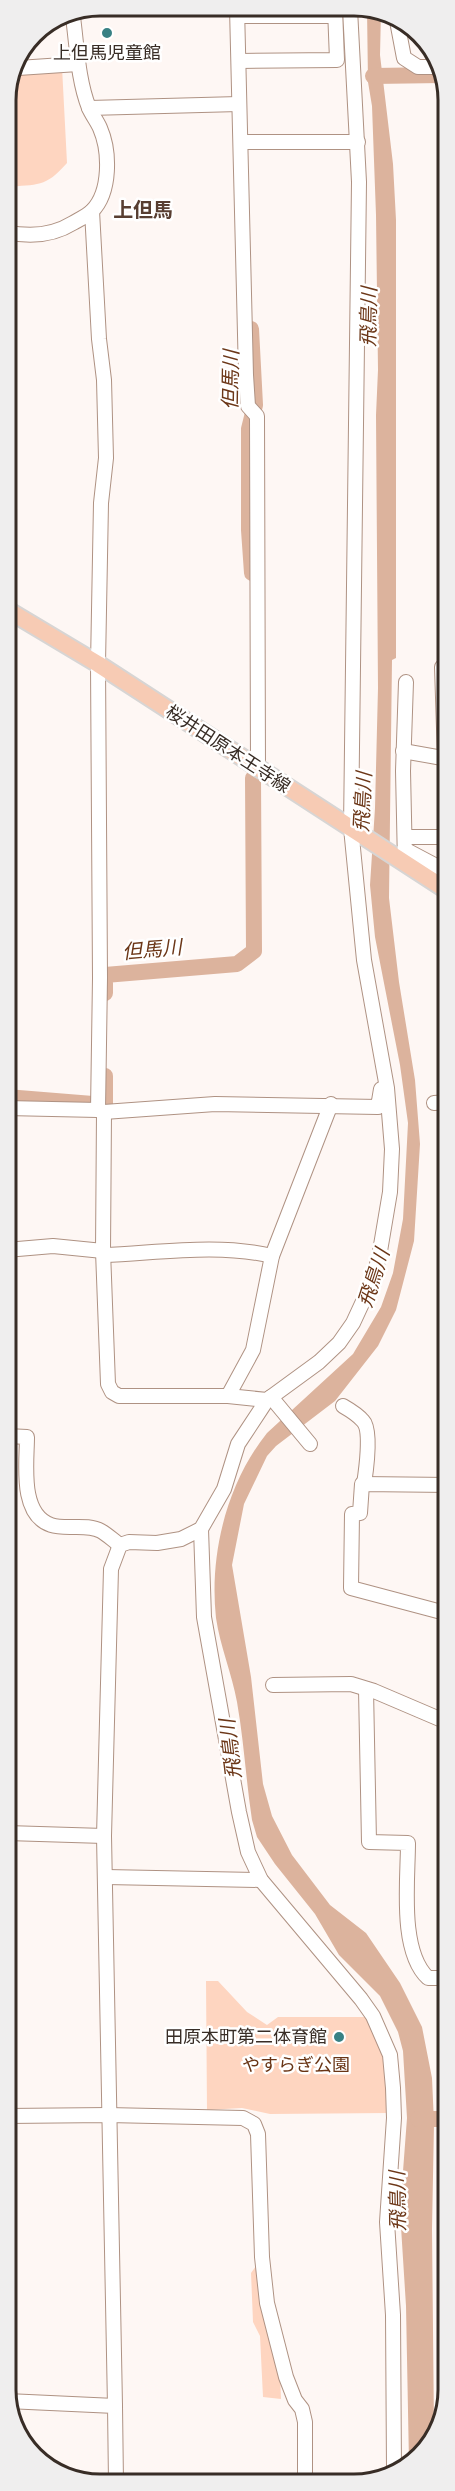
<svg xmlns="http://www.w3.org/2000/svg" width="455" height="2491" font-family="Karla,'Noto Sans JP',sans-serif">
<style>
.green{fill:#fed5c0}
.water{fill:#dcb39d}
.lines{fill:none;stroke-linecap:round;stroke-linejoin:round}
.river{stroke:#dcb39d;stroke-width:16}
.minor-casing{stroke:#af9283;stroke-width:16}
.major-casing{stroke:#d7d5d4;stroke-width:20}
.minor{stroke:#fff;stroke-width:14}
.major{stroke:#f7cbb4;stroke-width:16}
.poi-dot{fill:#388184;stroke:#fff;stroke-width:2}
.labels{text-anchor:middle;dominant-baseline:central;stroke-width:5;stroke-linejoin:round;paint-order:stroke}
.poi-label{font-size:18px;fill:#382d26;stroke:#fff}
.street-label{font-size:18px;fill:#382d26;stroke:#fff}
.park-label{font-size:18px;fill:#693515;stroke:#fff}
.neighbourhood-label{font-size:20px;font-weight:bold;fill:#583e31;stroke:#fff}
.water-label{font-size:20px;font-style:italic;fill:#6c3718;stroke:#fff}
.rim{fill:none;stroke:#382d26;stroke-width:3}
</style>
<rect width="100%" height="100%" fill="#fef7f4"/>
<g class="green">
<path d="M62,67L67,163C45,188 38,184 6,187V95L17,71Z"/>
<path d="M206,1981H218L247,2012L267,2025L278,2017H368L385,2058L389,2113L270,2114L242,2108L207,2110Z"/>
<path d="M256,2266L280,2371L281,2399L263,2397L260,2336L253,2322L251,2273Z"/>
</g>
<path class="water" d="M367,9L381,11L380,55L393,164L396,220V658L392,660L389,898L399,982L415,1080L420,1144L414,1241L396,1310L378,1346L335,1401L276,1446L267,1456L244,1504L232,1565L251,1677L263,1784L272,1816L292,1855L330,1905L366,1933L400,1983L422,2027L432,2078L434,2123L432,2229L434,2429L421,2457L409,2463L406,2306L400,2211L407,2118L403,2051L398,2032L380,1996L339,1955L315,1914L275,1864L257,1837L252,1820C246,1781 244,1741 237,1702C232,1674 220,1646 216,1618C209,1554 227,1483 267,1433L353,1354L381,1307L393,1273L403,1219L408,1123L400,1065L375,937L370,885L375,808L378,688L376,415L378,370L376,215L372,106L368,82Z"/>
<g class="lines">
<g class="river">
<path d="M373,76L442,75"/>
<path d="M251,329L255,405L249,429V530L252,573"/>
<path d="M105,993V975L237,964L254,951L253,778"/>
<path d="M6,1097L105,1105V1076"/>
<path d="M418,2119H449"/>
</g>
<defs>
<g id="minor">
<path d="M237,8L246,375L248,406L257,416L258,769"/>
<path d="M238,16H334"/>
<path d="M397,21L404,58L418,67H438"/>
<path d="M239,61L337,60L335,9"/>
<path d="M18,68L78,64"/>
<path d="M89,108L239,104"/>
<path d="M241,142H358"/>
<path d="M92,211L99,339L104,380L106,458L101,503L98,664L100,978L98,1110L104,1112L215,1104L378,1107L381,1089H384"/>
<path d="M6,232C29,237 52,236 73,223C78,220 87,216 92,211C111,192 110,151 100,128C97,121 92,115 89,108C78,80 77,47 73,17"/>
<path d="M403,751L448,759"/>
<path d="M445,759L442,667H448"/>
<path d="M405,837H448"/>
<path d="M408,851L442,869H448"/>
<path d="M405,863L403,771L406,682"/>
<path d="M434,1103L448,1102"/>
<path d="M6,1108L98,1110"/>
<path d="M104,1112L103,1251L108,1384L112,1392L119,1396H228L267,1400"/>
<path d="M6,1250L53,1246L103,1251"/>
<path d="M104,1255C158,1253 218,1243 272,1256"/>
<path d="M228,1396L253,1350L272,1256L331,1104"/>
<path d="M271,1397L310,1444"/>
<path d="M343,1406C350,1410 358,1415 363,1421C372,1430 366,1471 364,1484"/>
<path d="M7,1436L27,1437C27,1462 19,1514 51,1525C66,1530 87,1523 101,1531C108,1535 114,1541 120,1545"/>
<path d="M449,1485L362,1484L360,1513L352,1514L351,1588L449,1614"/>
<path d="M201,1529L204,1617L239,1812L248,1852L261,1880L361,1999L373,2016L390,2055L393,2088L394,2118L387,2222L393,2315L394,2470"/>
<path d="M273,1685L351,1684L374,1691L449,1723"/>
<path d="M366,1689L369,1842L408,1843C408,1880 399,1951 428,1978H449"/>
<path d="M7,1833L104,1836"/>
<path d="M106,1877L261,1880"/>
<path d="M7,2116L108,2115L243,2118L254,2124L258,2134L262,2257L267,2303L286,2377L295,2400L302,2409L305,2422V2484"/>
<path d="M7,2401L115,2406L116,2483"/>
<path d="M115,2406L104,1836L111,1569L120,1545L129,1542L157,1543L181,1539L201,1529L224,1489L238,1444L267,1400L319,1362L339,1343L353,1323L372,1282L379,1257L390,1192L392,1149L387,1088L364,960L351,828L359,182L350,9"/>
</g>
<path id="major" d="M6,609L98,664L448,891"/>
</defs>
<use href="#minor" class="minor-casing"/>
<use href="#major" class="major-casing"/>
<use href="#minor" class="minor"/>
<use href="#major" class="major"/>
</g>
<g class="poi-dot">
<circle cx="107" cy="33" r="6"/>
<circle cx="339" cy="2037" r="6"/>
</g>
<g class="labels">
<g class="poi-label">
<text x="107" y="53">上但馬児童館</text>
<text x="327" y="2037" text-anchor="end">田原本町第二体育館</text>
</g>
<g class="street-label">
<text transform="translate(228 749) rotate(33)">桜井田原本王寺線</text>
</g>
<g class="park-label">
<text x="296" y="2065">やすらぎ公園</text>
</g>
<g class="neighbourhood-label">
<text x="143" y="210">上但馬</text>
</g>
<g class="water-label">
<text transform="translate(369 317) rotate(-89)">飛鳥川</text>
<text transform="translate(231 380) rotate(-89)">但馬川</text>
<text transform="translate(363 802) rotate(-87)">飛鳥川</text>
<text transform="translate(152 950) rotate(-5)">但馬川</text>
<text transform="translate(374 1278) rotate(-72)">飛鳥川</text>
<text transform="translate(231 1749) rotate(-97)">飛鳥川</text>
<text transform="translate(398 2201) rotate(-91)">飛鳥川</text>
</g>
</g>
<path d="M0 0H455V2491H0ZM100 16H354A84 84 0 0 1 438 100V2390A84 84 0 0 1 354 2474H100A84 84 0 0 1 16 2390V100A84 84 0 0 1 100 16Z" fill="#efeeee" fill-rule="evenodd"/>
<path class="rim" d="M100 16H354A84 84 0 0 1 438 100V2390A84 84 0 0 1 354 2474H100A84 84 0 0 1 16 2390V100A84 84 0 0 1 100 16Z"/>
</svg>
